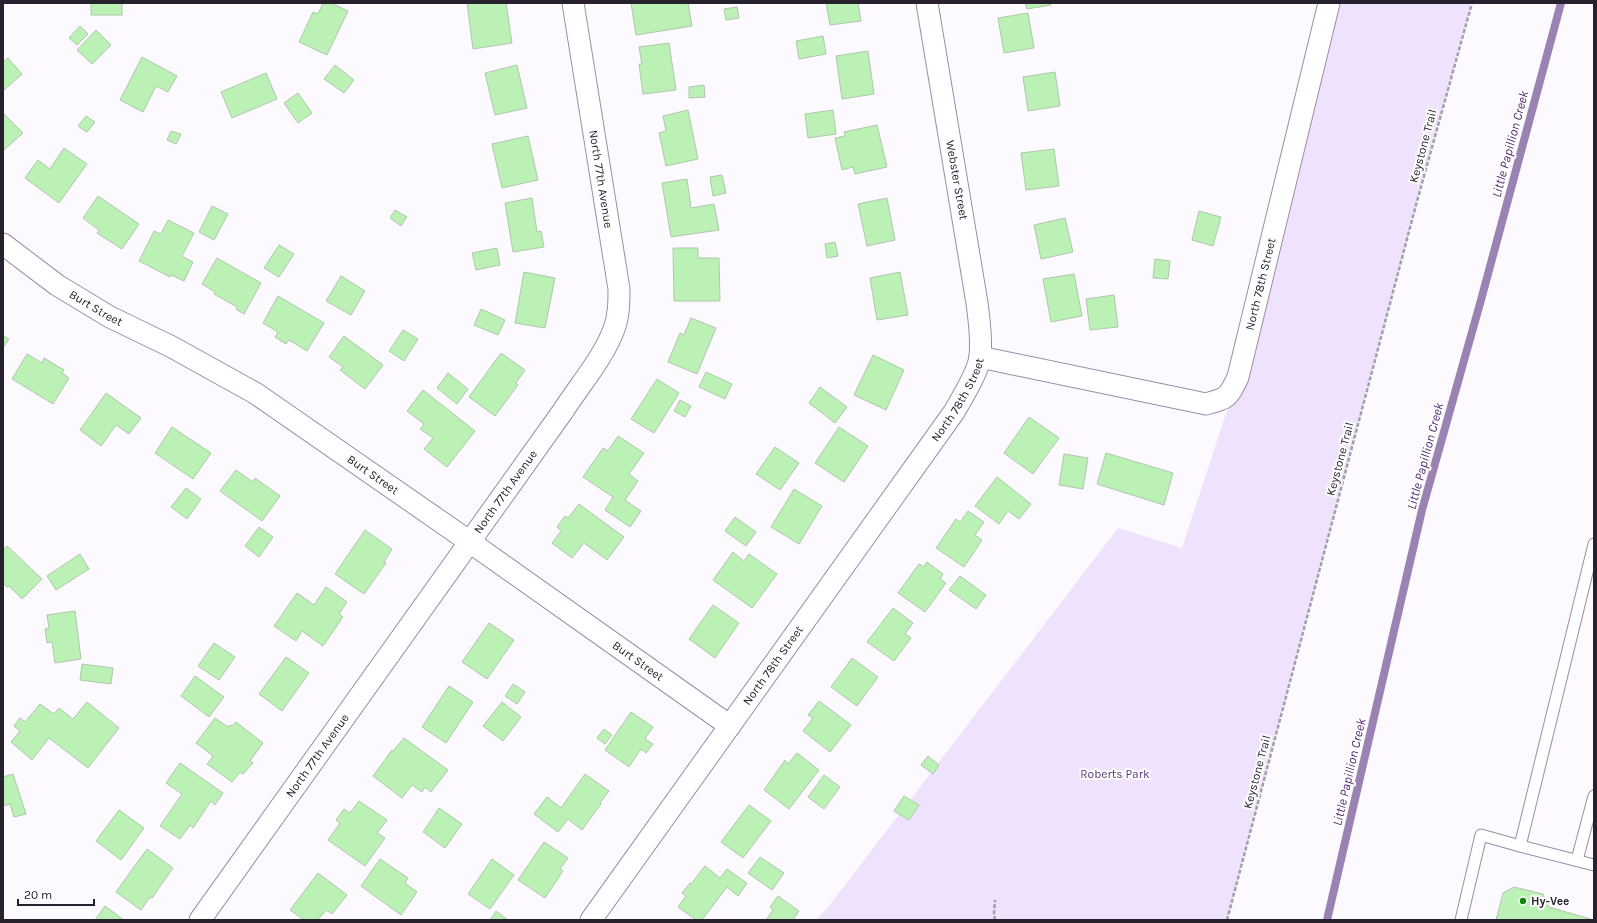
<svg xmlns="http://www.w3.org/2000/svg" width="1597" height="923" font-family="Karla,sans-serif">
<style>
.green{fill:#eee2fc}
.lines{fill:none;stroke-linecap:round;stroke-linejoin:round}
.stream{stroke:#9a82b2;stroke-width:8}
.building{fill:#bcf1b6;stroke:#b0c6ad}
.lane-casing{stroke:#9a8da8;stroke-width:13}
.street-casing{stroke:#9a8da8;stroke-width:23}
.path{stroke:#a39fa7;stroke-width:2.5;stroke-dasharray:4 2;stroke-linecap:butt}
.lane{stroke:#fff;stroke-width:11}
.street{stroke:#fff;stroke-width:21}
.poi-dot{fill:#108706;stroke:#fff;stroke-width:1.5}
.labels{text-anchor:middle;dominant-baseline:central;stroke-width:4;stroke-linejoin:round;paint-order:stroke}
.street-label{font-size:12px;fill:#26212c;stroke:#fff}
.park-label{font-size:12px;fill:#5f3682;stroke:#fff}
.poi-label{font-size:12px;font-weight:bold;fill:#26212c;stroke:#fff;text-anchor:start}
.water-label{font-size:13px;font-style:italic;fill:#512672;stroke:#fff}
</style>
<rect width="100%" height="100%" fill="#fcf9ff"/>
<path class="green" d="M1329,3H1472L1416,205L1227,920H816L829,906L1118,528L1182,548L1238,377Z"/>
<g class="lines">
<path class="stream" d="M1327,920L1422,510L1481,300L1561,3"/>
</g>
<g class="building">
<rect x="91" y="3" width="31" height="12"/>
<path d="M323,3H331L348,11L327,55L299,42L313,12L318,14Z"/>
<path d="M467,3H506L512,43L473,49Z"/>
<path d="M631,3H688L692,26L636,35Z"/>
<path d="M826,3H858L861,21L830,25Z"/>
<path d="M1025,3H1050L1051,5L1027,9Z"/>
<path d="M737,7L739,18L726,20L724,9Z"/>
<path d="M1028,13L1034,48L1004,53L998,18Z"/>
<path d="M80,26L88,34L77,45L69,38Z"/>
<path d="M96,30L111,45L92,64L77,50Z"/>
<path d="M823,36L826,54L799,59L796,41Z"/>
<path d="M669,43L676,90L643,94L639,64H642L639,47Z"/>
<path d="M868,51L874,94L842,99L836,56Z"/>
<path d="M142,57L177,76L168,92L156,86L143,112L120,100Z"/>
<path d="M8,58L22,74L3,91V62Z"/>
<path d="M335,65L354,80L344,93L324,79Z"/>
<path d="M517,65L527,108L495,115L485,73Z"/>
<path d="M1055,72L1060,106L1028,111L1023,77Z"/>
<path d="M266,73L277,99L232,118L221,92Z"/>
<path d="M704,85L705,97L689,98V87Z"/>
<path d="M298,93L312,113L298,123L284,103Z"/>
<path d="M688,110L698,159L666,166L659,133L666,131L663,116Z"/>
<path d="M833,110L836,134L808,138L805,114Z"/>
<path d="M3,113L23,133L4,150L3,149Z"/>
<path d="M86,116L95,122L87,132L78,126Z"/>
<path d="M877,125L887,167L855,174L853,167L842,170L835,138L845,136L844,132Z"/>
<path d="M171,131L181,134L176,144L167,140Z"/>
<path d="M528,136L538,180L502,188L492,144Z"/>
<path d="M64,148L87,164L59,203L25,178L38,160L50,169Z"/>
<path d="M1054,149L1059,186L1026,190L1021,153Z"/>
<path d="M722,175L726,193L713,196L710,177Z"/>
<path d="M687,179L691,208L714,204L719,230L671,237L662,183Z"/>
<path d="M98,196L139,224L122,249L97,233L99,230L83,218Z"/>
<path d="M532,198L537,232L541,231L544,247L513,252L505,203Z"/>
<path d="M887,198L895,240L867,246L858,204Z"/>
<path d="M212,206L228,214L214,240L199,232Z"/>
<path d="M395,210L407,217L401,226L390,218Z"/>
<path d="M1199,211L1221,217L1213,246L1192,240Z"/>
<path d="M1065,218L1073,252L1041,259L1034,225Z"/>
<path d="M168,220L194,233L182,256L193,262L184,281L171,275L170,277L139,261L154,231L161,234Z"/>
<path d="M835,242L838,256L827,258L825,244Z"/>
<path d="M279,245L294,254L279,277L264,268Z"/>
<path d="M497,248L500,265L476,270L472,253Z"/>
<path d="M673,248H698V258H719L720,301H674Z"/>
<path d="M217,258L261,283L244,314L236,309L237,307L214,294L215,292L202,284Z"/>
<path d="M1155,259L1170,261L1168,279L1153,278Z"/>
<path d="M524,272L555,278L545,328L515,323Z"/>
<path d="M900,272L908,315L877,320L870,278Z"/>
<path d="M1074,274L1082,316L1051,322L1043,279Z"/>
<path d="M341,276L365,291L351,315L326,301Z"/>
<path d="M1114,295L1118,327L1090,330L1086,299Z"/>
<path d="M278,296L324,323L307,351L289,340L286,344L275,337L278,332L263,323Z"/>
<path d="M481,309L505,320L498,335L474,325Z"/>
<path d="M691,318L716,328L697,374L668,362L680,333L684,335Z"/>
<path d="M403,330L418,339L404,361L389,351Z"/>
<path d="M3,336L9,339L3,348Z"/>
<path d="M344,336L383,365L365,389L340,370L343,367L329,357Z"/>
<path d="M501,353L525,370L516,383L518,385L495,416L469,397Z"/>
<path d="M27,354L42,363L44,358L64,370L62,373L69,378L53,404L12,379Z"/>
<path d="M873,355L904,370L886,410L854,395Z"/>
<path d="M706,372L732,384L725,399L699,387Z"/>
<path d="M448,373L468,389L457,404L437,388Z"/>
<path d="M657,379L679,393L654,433L631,419Z"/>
<path d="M820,387L847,407L835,423L809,403Z"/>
<path d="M423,390L475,431L447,467L424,449L433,438L420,429L424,424L407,411Z"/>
<path d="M106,393L141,418L129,434L116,425L101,446L80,430Z"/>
<path d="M680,400L691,406L685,417L674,411Z"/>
<path d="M1029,417L1059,438L1033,474L1004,453Z"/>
<path d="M172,427L211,453L193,479L155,453Z"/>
<path d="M839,427L868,446L844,482L815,463Z"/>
<path d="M618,436L644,453L629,474L638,481L625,500L641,511L630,527L605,510L613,497L583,477L603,448L608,451Z"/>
<path d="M775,447L799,463L780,490L756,474Z"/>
<path d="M1106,453L1173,473L1164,505L1097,484Z"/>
<path d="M1064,454L1088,458L1083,489L1059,485Z"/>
<path d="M236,470L253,482L255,478L280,496L262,521L220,491Z"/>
<path d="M997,477L1031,504L1019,519L1008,511L999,524L975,506Z"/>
<path d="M186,488L201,499L187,519L171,507Z"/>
<path d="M794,489L822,506L799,544L771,527Z"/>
<path d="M579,504L624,537L607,560L584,543L572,558L552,543L561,531L557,527L565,516L568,518Z"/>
<path d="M968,511L984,522L975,535L982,540L964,567L936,548L956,519L960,522Z"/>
<path d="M735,517L756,532L746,546L725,531Z"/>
<path d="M259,527L273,537L259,557L245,546Z"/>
<path d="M365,530L392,549L384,562L386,563L364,594L335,574Z"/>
<path d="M7,546L42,579L22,599L9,586L7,587L3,583V550Z"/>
<path d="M733,552L744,561L749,554L777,574L752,608L713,580Z"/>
<path d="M80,554L89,569L56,590L47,576Z"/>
<path d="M927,562L943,574L940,579L946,583L925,612L898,593L919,564L924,567Z"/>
<path d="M960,576L986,595L976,609L949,590Z"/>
<path d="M326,587L347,602L339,614L343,617L323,646L302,631L296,641L274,626L297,593L314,605Z"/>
<path d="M713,605L739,623L715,658L689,639Z"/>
<path d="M893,608L913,623L905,634L911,638L894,661L867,642Z"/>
<path d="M75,611L81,659L55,663L52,642L47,643L45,629L49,628L47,615Z"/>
<path d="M489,623L514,640L487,679L462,662Z"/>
<path d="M214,643L235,657L219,680L198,666Z"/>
<path d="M286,657L309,673L282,711L259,694Z"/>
<path d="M852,658L878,677L857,706L831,687Z"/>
<path d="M82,664L113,668L111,684L80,680Z"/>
<path d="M195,676L224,697L209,717L181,696Z"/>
<path d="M513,684L525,692L517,704L505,696Z"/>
<path d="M449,686L473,702L446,743L422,727Z"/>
<path d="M819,701L851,725L830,752L803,731L813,718L808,715Z"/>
<path d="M87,702L119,728L88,768L49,738L32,760L11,742L20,731L14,726L20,718L25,722L40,704L54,714L59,708L73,719Z"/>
<path d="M502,702L521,717L503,741L483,726Z"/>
<path d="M631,712L653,727L645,739L653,744L646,753L641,749L629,767L605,750Z"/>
<path d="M215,718L228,727L230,725L232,726L236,722L263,743L250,761L253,763L243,774L240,772L232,782L207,764L213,756L196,743Z"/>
<path d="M604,729L612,735L605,744L597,738Z"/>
<path d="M404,738L448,770L431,792L425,787L422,792L412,785L402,798L373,776L392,750L393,751Z"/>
<path d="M797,753L819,770L789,809L764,790L785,760L788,764Z"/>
<path d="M928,756L939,765L933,774L921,765Z"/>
<path d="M180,763L223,793L215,805L211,801L193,828L190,825L180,839L160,826L182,794L166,783Z"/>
<path d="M13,774L26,814L14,817L10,804L3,806V777Z"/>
<path d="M585,774L609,791L600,803L601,804L582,830L568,819L558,832L534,814L547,797L561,808Z"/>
<path d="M824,775L840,787L824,809L808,797Z"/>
<path d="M904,796L919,805L909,820L894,811Z"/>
<path d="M359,801L387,820L377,833L385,838L365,866L328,840L340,823L336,820L344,809L350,813Z"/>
<path d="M749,805L771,821L743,858L721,842Z"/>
<path d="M439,808L462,824L445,848L423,832Z"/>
<path d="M119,810L144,828L121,860L96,841Z"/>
<path d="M544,842L568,858L560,869L563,871L545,898L518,880Z"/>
<path d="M147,849L173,868L152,898L150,897L141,910L116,892Z"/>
<path d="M760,857L784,873L772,890L748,873Z"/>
<path d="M380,859L408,878L405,883L417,892L401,915L361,886Z"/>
<path d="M492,859L514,875L490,909L468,894Z"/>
<path d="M705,866L720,878L727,869L747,883L738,896L727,887L702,920H696L678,907L686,896L682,893L690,883L691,884Z"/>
<path d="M318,873L347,895L332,914L326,910L318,920H304L290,910Z"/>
<path d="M1514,887L1543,894L1549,907L1594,920H1496L1503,893Z"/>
<path d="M778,896L799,911L793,920L788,919L787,920H766L773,910L770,907Z"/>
<path d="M105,906L124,920H95Z"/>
<path d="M496,911L508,920H490Z"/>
</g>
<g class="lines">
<defs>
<g id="lane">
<path d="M1594,544L1520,846L1594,865"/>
<path d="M1577,860L1594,796"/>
<path d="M1461,920L1481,835L1520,846"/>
</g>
<g id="street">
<path id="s1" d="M3,244L57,285L110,317L172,347L255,393L470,542L730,726"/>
<path id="s2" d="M980,357L1206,404C1228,398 1228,398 1238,377L1329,3"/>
<path id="s3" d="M200,920L563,411C579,386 604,357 614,329C619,316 619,302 619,289L573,3"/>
<path id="s4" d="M591,920L954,412C962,398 979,371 980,356C982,338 979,320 977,303L927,3"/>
</g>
</defs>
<use href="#lane" class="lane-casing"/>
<use href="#street" class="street-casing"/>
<g class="path">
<path d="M995,920L994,913L995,900"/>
<path d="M1227,920L1416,205L1472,3"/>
</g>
<use href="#lane" class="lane"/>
<use href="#street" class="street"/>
</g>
<circle class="poi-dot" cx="1523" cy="901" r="4"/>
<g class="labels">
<g class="street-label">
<text transform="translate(1423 146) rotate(-75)">Keystone Trail</text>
<text transform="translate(601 179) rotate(81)">North 77th Avenue</text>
<text transform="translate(957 180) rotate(80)">Webster Street</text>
<text stroke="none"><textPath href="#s2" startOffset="371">North 78th Street</textPath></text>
<text stroke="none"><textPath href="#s1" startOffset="113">Burt Street</textPath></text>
<text stroke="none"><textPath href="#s4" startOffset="637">North 78th Street</textPath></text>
<text transform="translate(1340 459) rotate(-75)">Keystone Trail</text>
<text stroke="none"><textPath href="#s1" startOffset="437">Burt Street</textPath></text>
<text stroke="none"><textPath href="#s3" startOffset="526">North 77th Avenue</textPath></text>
<text stroke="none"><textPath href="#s1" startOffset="761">Burt Street</textPath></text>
<text stroke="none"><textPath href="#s4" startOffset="313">North 78th Street</textPath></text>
<text stroke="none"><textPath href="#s3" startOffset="202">North 77th Avenue</textPath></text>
<text transform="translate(1257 772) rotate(-75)">Keystone Trail</text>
</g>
<g class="park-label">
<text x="1115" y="774">Roberts Park</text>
</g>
<g class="poi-label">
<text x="1531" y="901">Hy-Vee</text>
</g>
<g class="water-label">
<text transform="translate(1510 144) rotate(-75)">Little Papillion Creek</text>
<text transform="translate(1425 456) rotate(-75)">Little Papillion Creek</text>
<text transform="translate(1349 772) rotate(-77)">Little Papillion Creek</text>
</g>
</g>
<rect width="1597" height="923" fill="none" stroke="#26212c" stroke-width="8"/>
<path d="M18 899v6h76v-6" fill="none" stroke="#26212c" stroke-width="2"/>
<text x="24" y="899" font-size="12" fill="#26212c" stroke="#ffffff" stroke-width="3" paint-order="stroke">20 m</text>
</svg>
